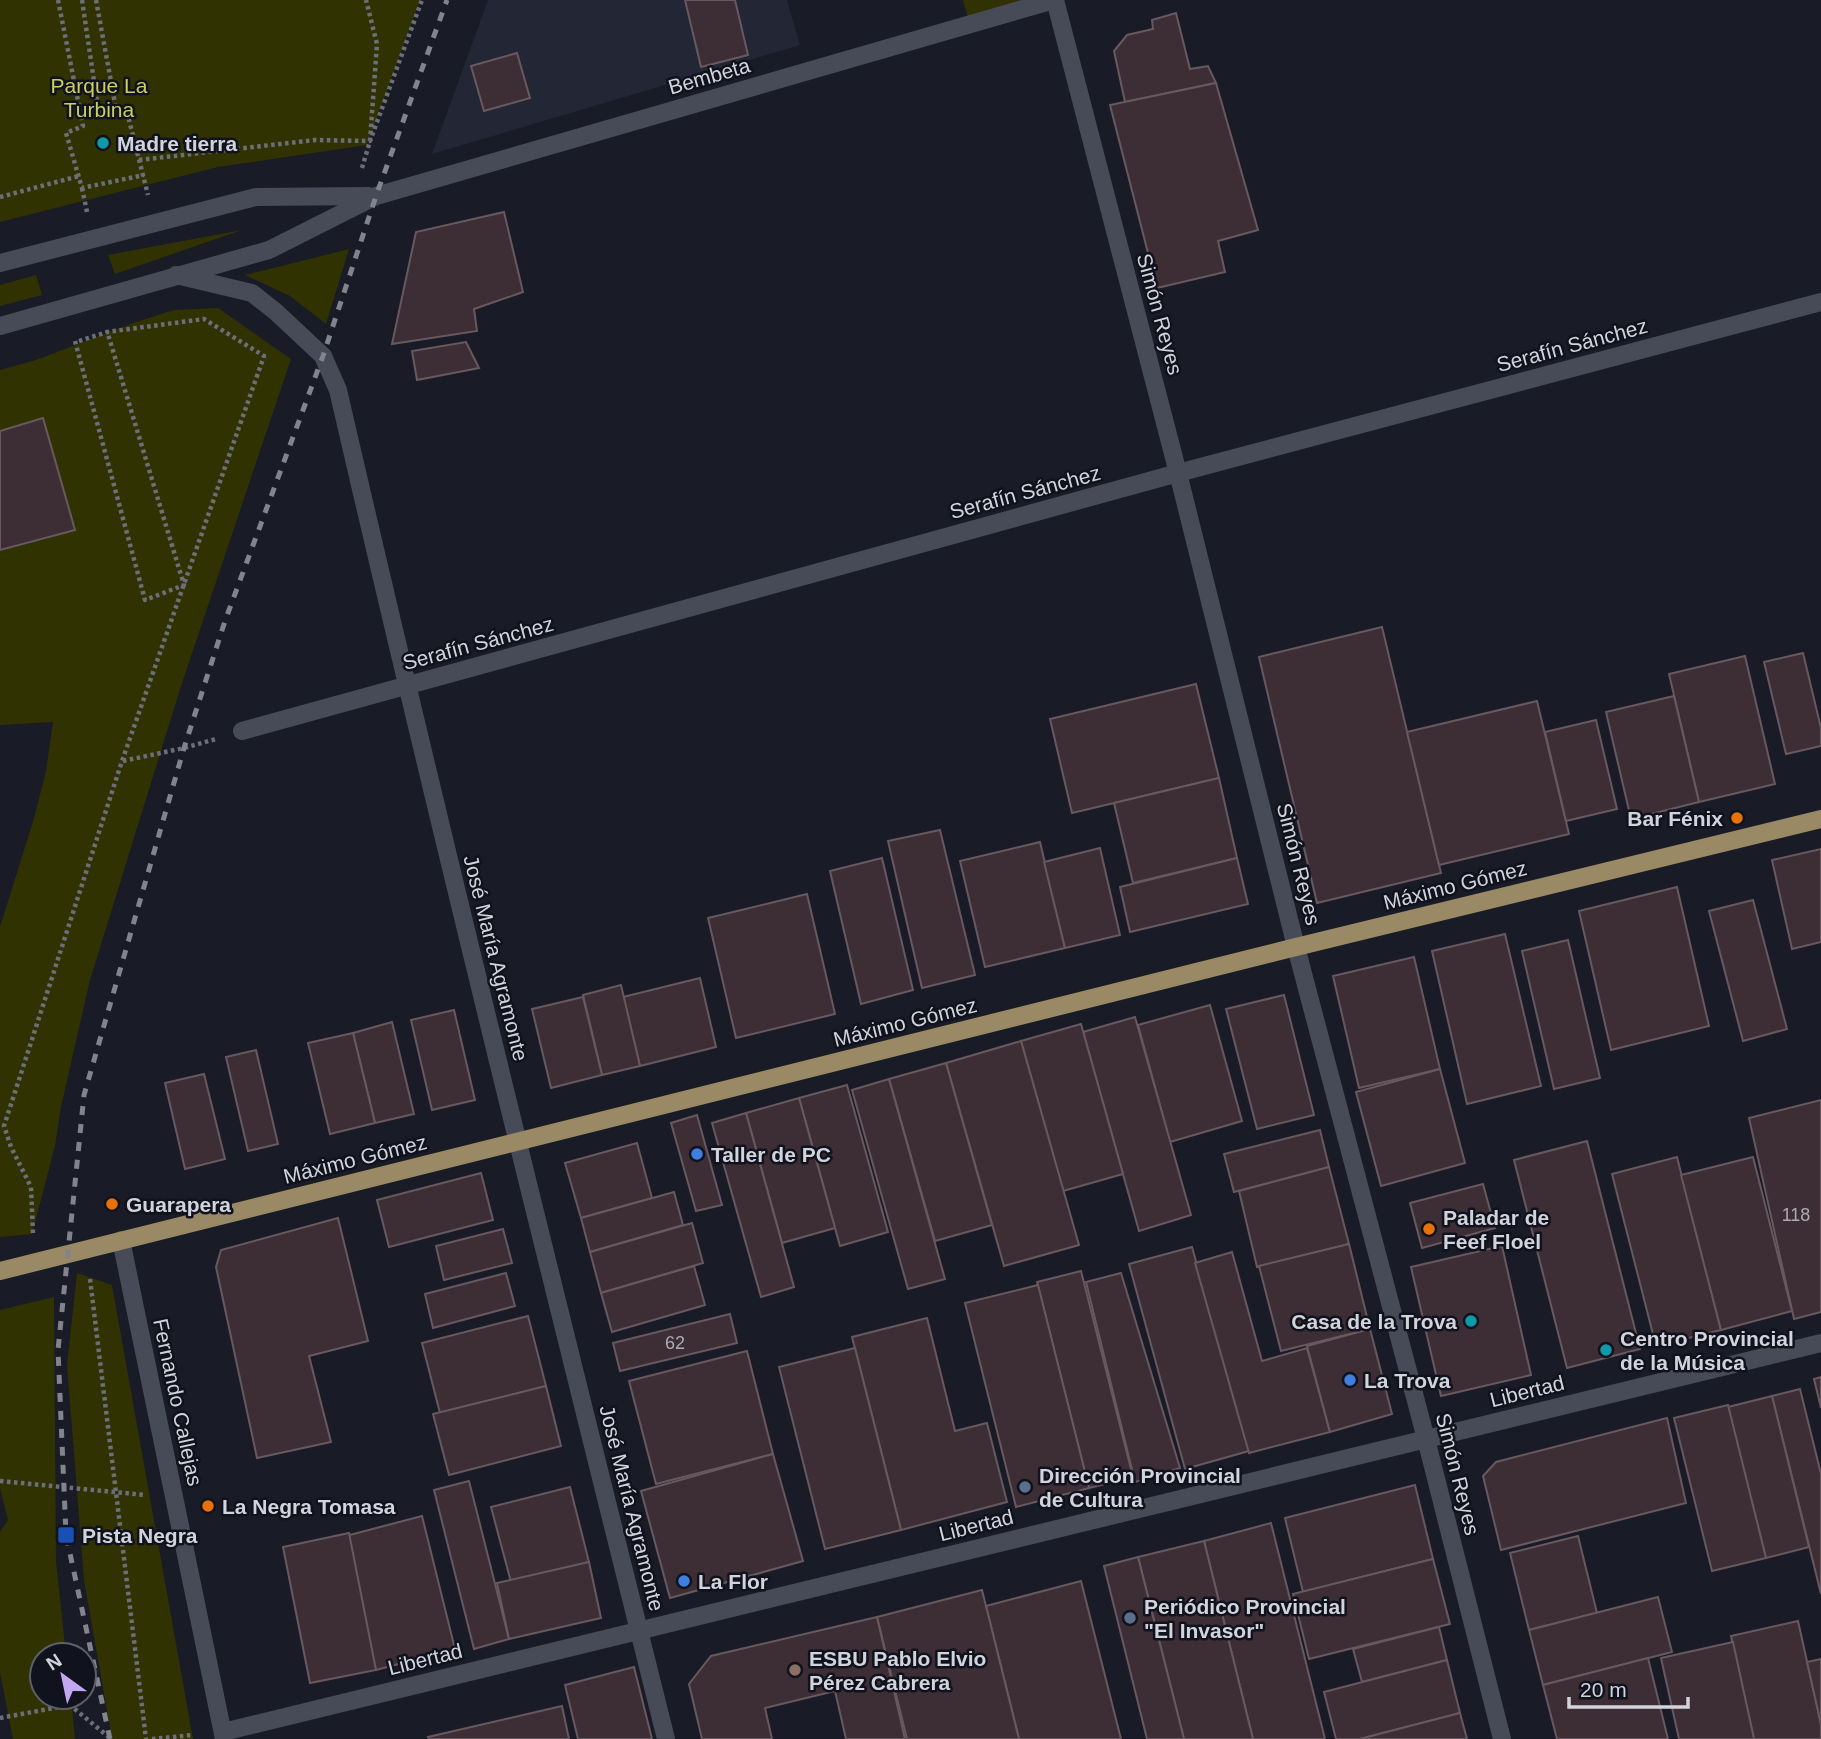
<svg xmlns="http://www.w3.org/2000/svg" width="1821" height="1739" font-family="Helvetica,sans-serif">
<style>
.built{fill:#222635}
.green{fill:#313202}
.building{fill:#3c2e34;stroke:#68585f;stroke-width:2}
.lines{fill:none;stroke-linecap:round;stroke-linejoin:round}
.path{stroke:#6c6e78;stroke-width:4.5;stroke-dasharray:3.5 3.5;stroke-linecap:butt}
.minor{stroke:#474a57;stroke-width:18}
.major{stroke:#998964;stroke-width:18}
.rail{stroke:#81838d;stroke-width:5;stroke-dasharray:9 9;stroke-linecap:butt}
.culture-dot{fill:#0f9aa8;stroke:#10121d;stroke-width:2.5}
.food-dot{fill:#e8710a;stroke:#10121d;stroke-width:2.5}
.shop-dot{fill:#3f7fe0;stroke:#10121d;stroke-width:2.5}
.service-dot{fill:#5c6f8a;stroke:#10121d;stroke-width:2.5}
.transit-dot{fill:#1a4fb4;stroke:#10121d;stroke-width:2.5}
.education-dot{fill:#8d6e63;stroke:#10121d;stroke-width:2.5}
.labels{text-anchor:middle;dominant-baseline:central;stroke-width:5;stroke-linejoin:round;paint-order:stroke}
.number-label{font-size:18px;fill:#acaab2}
.street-label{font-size:21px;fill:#d2d4dc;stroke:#10121d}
.park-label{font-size:21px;fill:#c9cf63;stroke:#10121d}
.poi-label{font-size:21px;font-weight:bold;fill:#d2d4dc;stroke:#10121d;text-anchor:start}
</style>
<rect width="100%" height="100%" fill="#191b26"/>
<path class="built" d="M488,0H787L800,45L432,154Z"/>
<g class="green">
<path d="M0,0H420L367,145L218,167L0,222Z"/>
<path d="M963,0H1025L968,18Z"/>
<path d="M242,230L115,274L108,255Z"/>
<path d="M349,249L326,324L290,296L245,275Z"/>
<path d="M36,275L42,295L0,306V285Z"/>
<path d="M218,308L291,359L182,683L90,980L61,1107L55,1146L32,1234L0,1237V927L34,818L46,771L53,722L0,725V370L36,360L133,323L174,310Z"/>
<path d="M77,1273L112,1285L193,1739H112L84,1580L67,1365Z"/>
<path d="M54,1297L56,1561L66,1655H42V1697H71L75,1739H13L0,1672V1532L8,1520L0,1488V1310Z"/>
</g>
<g class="building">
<path d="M685,0H735L748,55L701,67Z"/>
<path d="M1176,13L1190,69L1208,66L1216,83L1125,102L1114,51L1127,35L1153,29L1152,20Z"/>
<path d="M517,53L530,98L484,111L471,66Z"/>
<path d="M1216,83L1258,230L1218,241L1225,272L1157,288L1110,105Z"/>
<path d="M504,212L523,292L474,309L477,331L392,344L416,232Z"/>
<path d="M466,342L479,368L417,380L412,351Z"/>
<path d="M43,418L75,530L0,550V431Z"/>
<path d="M1382,627L1441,873L1317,903L1259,657Z"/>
<path d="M1803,653L1821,728V746L1786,754L1764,662Z"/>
<path d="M1745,656L1775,784L1699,802L1669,674Z"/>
<path d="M1196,684L1219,778L1072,813L1050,719Z"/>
<path d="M1674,696L1699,802L1631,819L1606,712Z"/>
<path d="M1537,701L1569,834L1439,865L1407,732Z"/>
<path d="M1596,720L1617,809L1566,821L1545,732Z"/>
<path d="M1219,778L1237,858L1133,883L1114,803Z"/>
<path d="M940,830L975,975L922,988L888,841Z"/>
<path d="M1040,842L1065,948L985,967L960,861Z"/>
<path d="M1100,848L1120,935L1065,948L1044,862Z"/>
<path d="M1821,849V942L1792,949L1772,860Z"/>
<path d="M882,858L913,990L861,1004L830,871Z"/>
<path d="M1237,858L1248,904L1130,932L1120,887Z"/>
<path d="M1677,887L1709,1026L1611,1050L1579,911Z"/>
<path d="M807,894L835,1014L736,1038L708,918Z"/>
<path d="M1753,900L1787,1029L1743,1041L1709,911Z"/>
<path d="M1505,934L1541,1086L1467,1104L1432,951Z"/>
<path d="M1568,940L1600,1078L1554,1089L1522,951Z"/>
<path d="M1414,957L1440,1069L1359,1088L1333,976Z"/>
<path d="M700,978L716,1047L640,1066L623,997Z"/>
<path d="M621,985L640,1066L602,1075L583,995Z"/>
<path d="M1284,995L1314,1115L1257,1129L1226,1009Z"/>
<path d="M583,997L602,1075L551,1088L532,1009Z"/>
<path d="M1210,1005L1242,1121L1170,1142L1138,1025Z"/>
<path d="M454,1010L475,1100L432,1110L411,1020Z"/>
<path d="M1135,1017L1191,1215L1139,1231L1083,1032Z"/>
<path d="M392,1022L414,1114L375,1123L353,1033Z"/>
<path d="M1081,1024L1123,1174L1063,1191L1021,1041Z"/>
<path d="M353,1033L375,1123L330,1134L308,1043Z"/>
<path d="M1021,1041L1079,1245L1004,1266L946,1063Z"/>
<path d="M256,1050L278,1144L248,1151L226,1057Z"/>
<path d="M946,1063L992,1225L935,1241L889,1079Z"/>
<path d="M1440,1069L1465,1163L1381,1186L1356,1092Z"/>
<path d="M204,1074L225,1159L185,1169L165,1083Z"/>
<path d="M889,1079L945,1279L908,1289L852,1090Z"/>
<path d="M847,1085L888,1232L840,1246L799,1098Z"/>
<path d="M799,1098L835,1228L782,1243L746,1113Z"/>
<path d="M1821,1100V1312L1794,1319L1749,1118Z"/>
<path d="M746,1113L794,1287L761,1297L712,1123Z"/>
<path d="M697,1115L722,1205L696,1211L671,1123Z"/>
<path d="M1320,1130L1329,1167L1234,1192L1224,1154Z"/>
<path d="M1587,1141L1640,1349L1567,1368L1514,1160Z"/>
<path d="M637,1143L652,1198L581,1218L565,1163Z"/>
<path d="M1677,1157L1721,1330L1656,1346L1612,1174Z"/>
<path d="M1753,1157L1792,1311L1721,1330L1681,1175Z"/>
<path d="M1329,1167L1349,1244L1257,1267L1239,1191Z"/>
<path d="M481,1173L493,1220L389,1247L377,1200Z"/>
<path d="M1483,1184L1495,1228L1422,1248L1410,1203Z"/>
<path d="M674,1192L683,1225L590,1252L581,1218Z"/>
<path d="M338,1218L368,1341L309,1356L331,1442L257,1458L216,1267L221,1250Z"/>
<path d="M692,1223L703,1263L601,1293L590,1252Z"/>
<path d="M503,1229L512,1263L444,1280L436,1246Z"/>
<path d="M1349,1244L1370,1329L1281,1351L1259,1266Z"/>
<path d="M1502,1246L1531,1375L1441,1396L1411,1267Z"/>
<path d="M1192,1247L1249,1451L1185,1469L1129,1264Z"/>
<path d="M1232,1252L1262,1361L1307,1348L1330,1432L1249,1453L1195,1263Z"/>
<path d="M694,1266L705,1305L612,1332L601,1293Z"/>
<path d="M1081,1271L1133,1477L1089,1488L1037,1282Z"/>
<path d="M506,1273L515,1306L433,1328L425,1294Z"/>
<path d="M1121,1273L1180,1468L1135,1482L1086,1282Z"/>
<path d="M1038,1285L1089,1488L1016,1507L965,1303Z"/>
<path d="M730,1314L737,1343L620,1371L613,1343Z"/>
<path d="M528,1316L546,1386L440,1413L422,1343Z"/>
<path d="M927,1318L955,1431L987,1423L1007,1502L901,1530L852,1337Z"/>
<path d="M1370,1329L1392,1414L1330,1432L1307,1346Z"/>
<path d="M855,1348L901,1530L825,1549L779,1367Z"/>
<path d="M747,1351L773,1454L656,1484L629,1381Z"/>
<path d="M1821,1377V1408L1814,1379Z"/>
<path d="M546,1386L561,1446L449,1475L433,1414Z"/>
<path d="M1800,1389L1821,1474V1594L1772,1396Z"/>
<path d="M1772,1396L1809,1547L1766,1558L1728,1407Z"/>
<path d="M1728,1405L1766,1558L1712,1571L1674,1418Z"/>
<path d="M1667,1418L1686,1503L1501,1550L1483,1476L1496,1462Z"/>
<path d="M773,1454L803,1561L670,1598L641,1491Z"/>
<path d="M469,1481L509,1639L474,1649L434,1490Z"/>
<path d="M1415,1485L1433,1559L1303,1592L1285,1518Z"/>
<path d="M570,1487L589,1562L511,1582L491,1507Z"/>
<path d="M422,1516L455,1649L376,1670L342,1537Z"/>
<path d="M1271,1523L1325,1739H1253L1204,1541Z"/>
<path d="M349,1533L376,1670L310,1683L283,1547Z"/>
<path d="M1578,1536L1597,1613L1529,1630L1510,1553Z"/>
<path d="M1204,1541L1253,1739H1184L1138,1557Z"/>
<path d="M1138,1557L1184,1739H1147L1104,1566Z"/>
<path d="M1433,1559L1450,1624L1309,1659L1293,1594Z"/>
<path d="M589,1562L601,1618L509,1639L497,1583Z"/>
<path d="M1081,1581L1121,1739H1019L986,1606Z"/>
<path d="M982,1590L1019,1739H907L877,1617Z"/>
<path d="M1658,1597L1672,1652L1543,1685L1529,1630Z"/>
<path d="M877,1617L905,1739H846L835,1691L765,1708L772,1739H702L689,1684L711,1656Z"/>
<path d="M1798,1621L1821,1724V1739H1754L1731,1636Z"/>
<path d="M1439,1627L1447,1660L1362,1682L1353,1649Z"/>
<path d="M1733,1642L1754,1739H1679L1661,1658Z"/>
<path d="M1648,1658L1668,1739H1557L1543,1685Z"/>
<path d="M1821,1659V1724L1807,1662Z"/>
<path d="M1447,1660L1460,1713L1360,1739H1336L1324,1692Z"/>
<path d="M634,1667L652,1739H578L565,1685Z"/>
<path d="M562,1706L569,1739H429L428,1737Z"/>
<path d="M1460,1713L1467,1739H1360Z"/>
</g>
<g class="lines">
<g class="path">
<path d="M58,0L83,126L66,133L82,188L144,175"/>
<path d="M82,0L99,115"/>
<path d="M96,0L117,114L127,112L148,195"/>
<path d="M139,160L315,140L370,141L422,0"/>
<path d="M362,168L370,141L377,44L366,0"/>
<path d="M82,188L87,212"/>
<path d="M0,197L79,176"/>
<path d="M75,341L145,600L184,585L107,331"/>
<path d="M123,761L184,748L216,739"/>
<path d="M33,1233L31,1187L11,1147L4,1126L122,761L264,356L204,319L107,332L76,342"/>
<path d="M90,1279L146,1739"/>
<path d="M0,1481L145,1495"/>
<path d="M0,1718L70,1705L111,1739"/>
<path d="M152,1739L193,1735"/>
</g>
<g class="minor">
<path d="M1055,0L1178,473L1296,947L1426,1439L1502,1739"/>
<path d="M0,263L256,197L369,196"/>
<path d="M176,275L252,293L276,312L323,356L338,390C442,841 554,1290 666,1739"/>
<path d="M0,326L269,250L376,196L1054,0"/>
<path d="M242,731L1178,473L1821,302"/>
<path d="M121,1240L224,1739"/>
<path d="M223,1732L1821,1343"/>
</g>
<path class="major" d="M0,1271L1296,947L1821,819"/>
<path class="rail" d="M110,1739L66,1535L58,1350L84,1095L184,748L225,621L323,356L376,196L447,0"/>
</g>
<g class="culture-dot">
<circle cx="103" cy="143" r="7"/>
<circle cx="1471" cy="1321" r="7"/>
<circle cx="1606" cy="1350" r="7"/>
</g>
<g class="food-dot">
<circle cx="1737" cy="818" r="7"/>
<circle cx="112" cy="1204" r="7"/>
<circle cx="1429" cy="1229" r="7"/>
<circle cx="208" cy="1506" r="7"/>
</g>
<g class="shop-dot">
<circle cx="697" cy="1154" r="7"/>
<circle cx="1350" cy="1380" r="7"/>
<circle cx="684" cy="1581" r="7"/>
</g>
<g class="service-dot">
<circle cx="1025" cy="1487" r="7"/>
<circle cx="1130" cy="1618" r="7"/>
</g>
<rect class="transit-dot" x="57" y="1526" width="18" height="18" rx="3.5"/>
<circle class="education-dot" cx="795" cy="1670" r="7"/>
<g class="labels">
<g class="number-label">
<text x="1796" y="1215">118</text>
<text x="675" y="1343">62</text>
</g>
<g class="street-label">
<text transform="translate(709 76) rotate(-16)">Bembeta</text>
<text transform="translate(1160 314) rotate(75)">Simón Reyes</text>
<text transform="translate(1572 345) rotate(-15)">Serafín Sánchez</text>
<text transform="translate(1025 492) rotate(-15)">Serafín Sánchez</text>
<text transform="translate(478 643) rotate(-15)">Serafín Sánchez</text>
<text transform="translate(1299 864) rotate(76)">Simón Reyes</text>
<text transform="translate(1455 885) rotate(-14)">Máximo Gómez</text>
<text transform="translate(496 958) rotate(76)">José María Agramonte</text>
<text transform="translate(905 1022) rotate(-14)">Máximo Gómez</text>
<text transform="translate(355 1159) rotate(-14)">Máximo Gómez</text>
<text transform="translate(1527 1391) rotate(-14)">Libertad</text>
<text transform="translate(178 1402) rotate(78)">Fernando Callejas</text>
<text transform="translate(1458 1474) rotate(76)">Simón Reyes</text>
<text transform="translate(632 1508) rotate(76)">José María Agramonte</text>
<text transform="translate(976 1525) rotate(-14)">Libertad</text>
<text transform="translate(425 1659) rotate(-14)">Libertad</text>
</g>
<g class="park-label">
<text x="99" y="85">Parque La<tspan x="99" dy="24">Turbina</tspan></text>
</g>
<g class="poi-label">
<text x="117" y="143">Madre tierra</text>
<text x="1723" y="818" text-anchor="end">Bar Fénix</text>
<text x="711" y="1154">Taller de PC</text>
<text x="126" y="1204">Guarapera</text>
<text x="1443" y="1217">Paladar de<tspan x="1443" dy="24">Feef Floel</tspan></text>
<text x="1457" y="1321" text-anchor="end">Casa de la Trova</text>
<text x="1620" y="1338">Centro Provincial<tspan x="1620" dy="24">de la Música</tspan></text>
<text x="1364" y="1380">La Trova</text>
<text x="1039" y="1475">Dirección Provincial<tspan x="1039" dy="24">de Cultura</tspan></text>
<text x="222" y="1506">La Negra Tomasa</text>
<text x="82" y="1535">Pista Negra</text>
<text x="698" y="1581">La Flor</text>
<text x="1144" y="1606">Periódico Provincial<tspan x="1144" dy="24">"El Invasor"</tspan></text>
<text x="809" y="1658">ESBU Pablo Elvio<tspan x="809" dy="24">Pérez Cabrera</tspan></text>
</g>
</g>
<g transform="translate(63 1676) rotate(327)"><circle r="33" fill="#10121d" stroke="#5e6069" stroke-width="2"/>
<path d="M0-5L12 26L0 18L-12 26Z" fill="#c4a7f1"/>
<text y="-10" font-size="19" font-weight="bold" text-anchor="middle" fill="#d2d4dc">N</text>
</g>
<path d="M1569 1697v10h119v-10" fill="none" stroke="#d2d4dc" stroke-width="3.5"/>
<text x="1580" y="1697" font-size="21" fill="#d2d4dc" stroke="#10121d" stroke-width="5" paint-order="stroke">20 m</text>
</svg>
